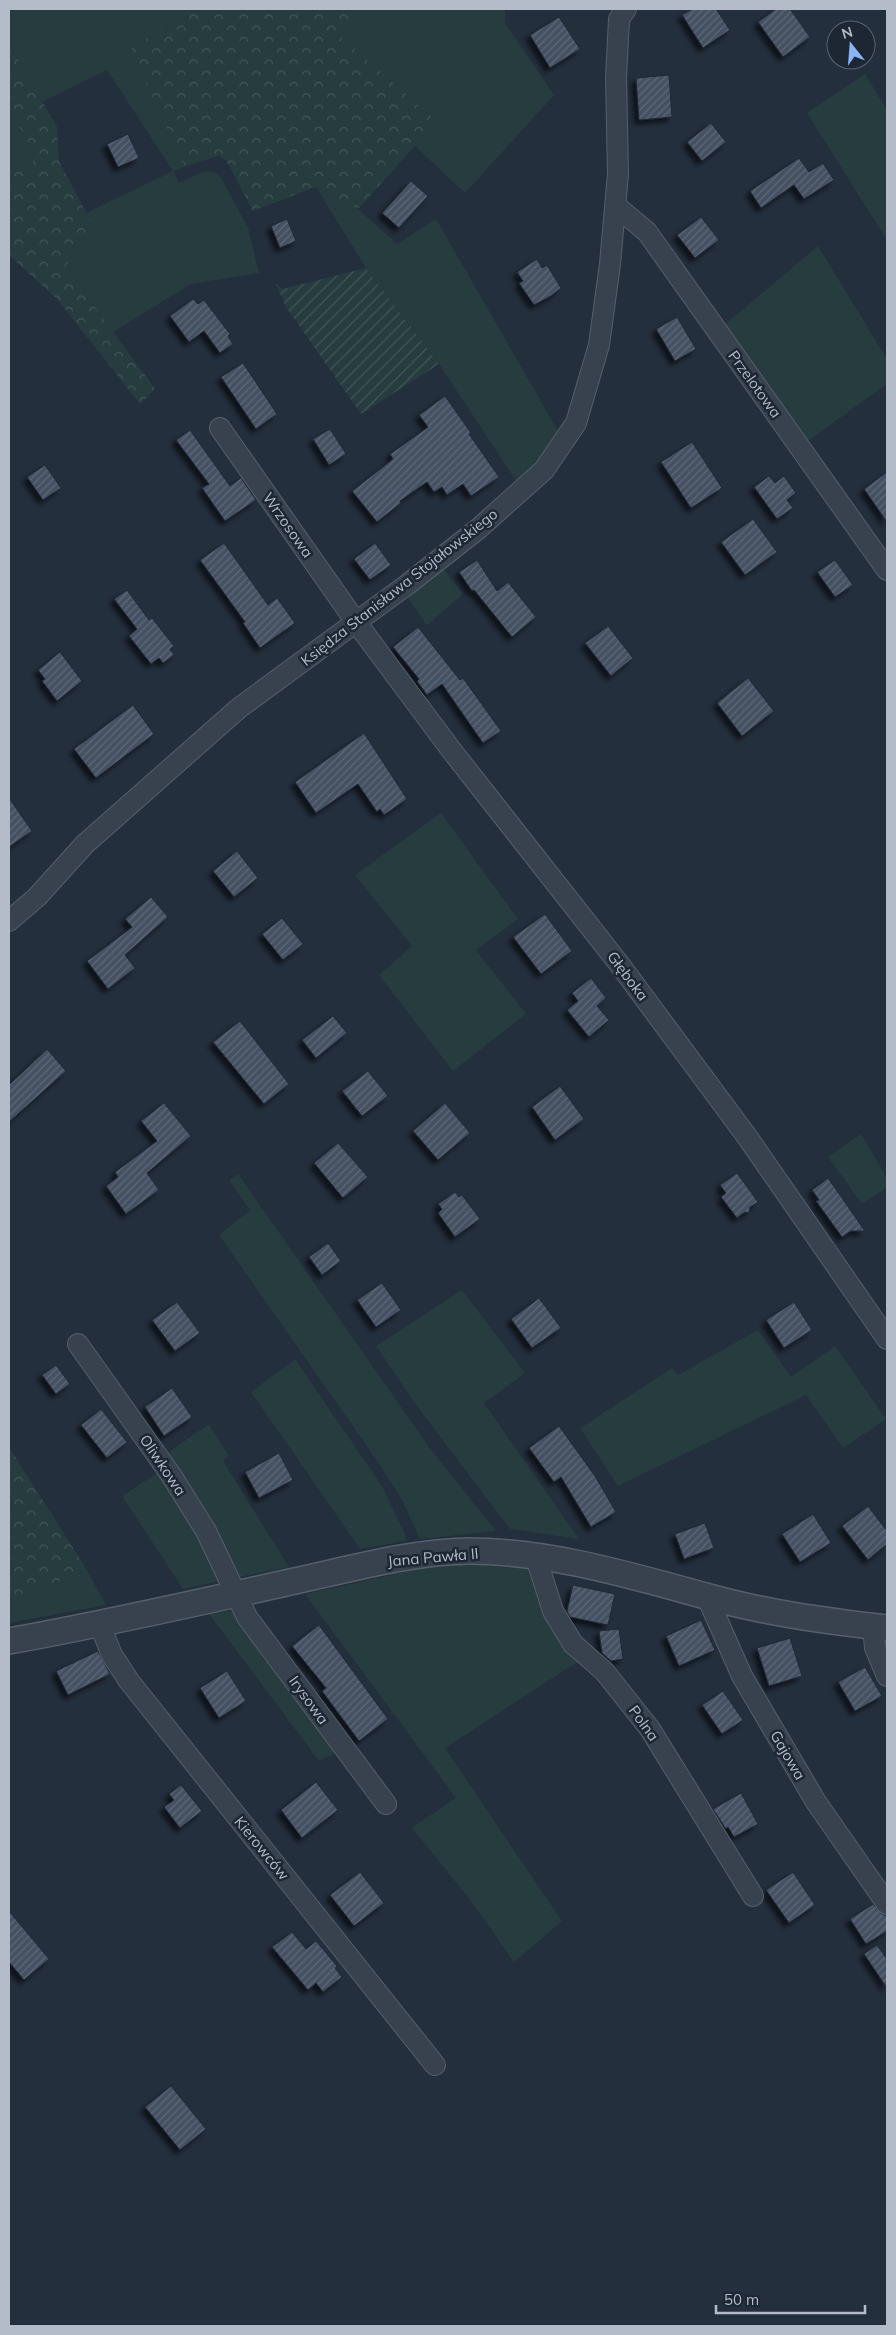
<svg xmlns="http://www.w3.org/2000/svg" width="896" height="2335" font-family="Mulish,sans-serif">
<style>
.grass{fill:#263c3f}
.forest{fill:url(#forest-crowns)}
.garden{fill:url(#garden-furrows)}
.building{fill:url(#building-hatch);stroke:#1f2835;filter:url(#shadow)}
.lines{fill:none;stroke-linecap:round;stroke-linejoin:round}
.minor-casing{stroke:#565f6c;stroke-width:22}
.tertiary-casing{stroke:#565f6c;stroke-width:28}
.minor{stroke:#38414e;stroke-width:20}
.tertiary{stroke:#38414e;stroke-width:25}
.labels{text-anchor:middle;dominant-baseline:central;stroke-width:5;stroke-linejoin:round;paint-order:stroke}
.street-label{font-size:15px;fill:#b4bcc9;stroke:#1d2633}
</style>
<defs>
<pattern id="forest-crowns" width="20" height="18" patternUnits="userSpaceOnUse" patternTransform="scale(1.25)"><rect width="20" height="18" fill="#263c3f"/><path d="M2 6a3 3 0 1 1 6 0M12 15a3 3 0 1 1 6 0" fill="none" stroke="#435659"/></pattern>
<pattern id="garden-furrows" width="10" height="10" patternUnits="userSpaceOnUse" patternTransform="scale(1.25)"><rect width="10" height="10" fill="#263c3f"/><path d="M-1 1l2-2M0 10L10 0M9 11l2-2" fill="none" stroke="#435659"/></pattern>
<pattern id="building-hatch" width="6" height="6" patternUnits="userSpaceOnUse" patternTransform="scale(1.25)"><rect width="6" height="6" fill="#455162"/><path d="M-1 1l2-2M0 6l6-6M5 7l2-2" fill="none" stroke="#5d6877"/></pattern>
<filter id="shadow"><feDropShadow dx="-4.5" dy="4.5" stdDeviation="2.5" flood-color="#0009"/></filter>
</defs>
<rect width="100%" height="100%" fill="#242f3e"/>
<g class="grass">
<path d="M9,9H190L132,49L184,167L174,171L179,183C194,178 206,164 221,177L248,228L259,273L191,284L113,332L78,284L67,265L92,224L86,213L173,171L107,70L42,102L9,44Z"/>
<path d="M367,9H505V23L554,95L465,193L415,146L432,117L334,32Z"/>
<path d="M865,74L887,110V240L807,113Z"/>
<path d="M9,109L34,153L31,172H9Z"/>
<path d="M316,187L358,209L397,244L436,219L561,436L544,461L517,482L439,364L366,268Z"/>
<path d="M818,246L887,359V384L805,443L723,326Z"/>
<path d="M444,569L463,594L427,625L407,597Z"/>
<path d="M441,813L518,919L476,950L526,1014L453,1071L379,975L412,946L355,875Z"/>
<path d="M861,1134L887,1178V1187L862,1204L828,1157Z"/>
<path d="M238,1174L429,1447L496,1531L420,1539L402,1500L378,1462L219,1235L250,1210L229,1180Z"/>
<path d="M462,1290L525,1373L484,1403L579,1539L510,1529L416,1405L376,1346Z"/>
<path d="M758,1330L791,1377L835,1346L886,1419L843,1448L806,1395L618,1486L580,1428L672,1368L678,1375Z"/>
<path d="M295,1359L382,1486L405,1534L406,1541L360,1549L251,1392Z"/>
<path d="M209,1424L229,1456L223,1461L289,1567L234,1578L163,1456Z"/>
<path d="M160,1471L224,1580L183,1589L122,1496Z"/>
<path d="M446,1563H533L579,1661L445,1748L562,1921L514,1962L468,1897L412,1828L456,1798L305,1594Z"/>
<path d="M87,1570L106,1605L9,1623V1598L10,1600Z"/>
<path d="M231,1611L239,1614L340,1751L319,1761L209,1614Z"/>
</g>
<g class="forest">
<path d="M190,9H367L335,32L432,117L415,146L358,209L316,187L253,211L226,160L218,156L184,167L131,49Z"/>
<path d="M9,44L57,127L59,161L92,224L67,265L78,284L155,389L140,404L57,299L9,255V172H31L34,153L9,109Z"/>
<path d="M9,1447L87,1570L10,1600L9,1598Z"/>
</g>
<path class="garden" d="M366,268L439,364L361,414L286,307L276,284L283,289Z"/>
<g class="building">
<path d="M692,9H716L730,30L703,48L682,15Z"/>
<path d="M776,9H790L810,37L783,57L758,22Z"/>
<path d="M559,17L580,49L550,68L530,35Z"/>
<path d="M669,75L672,117L639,120L636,78Z"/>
<path d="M711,123L726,142L702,161L687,142Z"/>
<path d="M128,134L139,158L118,167L107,144Z"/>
<path d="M799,158L809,172L823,163L834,180L804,199L794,185L761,208L750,191Z"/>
<path d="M411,181L428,196L399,228L382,213Z"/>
<path d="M701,217L719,240L695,258L677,235Z"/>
<path d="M287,219L296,241L280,248L271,226Z"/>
<path d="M537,259L542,268L547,265L561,288L551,296L534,305L519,283L523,281L517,272Z"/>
<path d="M193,299L198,304L204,300L230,334L228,336L233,344L220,353L204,331L189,342L170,316Z"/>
<path d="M677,317L696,349L675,361L656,329Z"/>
<path d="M243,363L277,414L256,429L221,377Z"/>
<path d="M445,396L471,433L469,434L499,477L471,496L463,484L447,495L442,487L434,492L427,482L400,501L401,503L377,522L352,491L393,459L390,454L428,427L419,415Z"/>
<path d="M330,429L346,454L329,465L313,439Z"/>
<path d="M190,430L230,486L241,478L256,500L225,521L202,488L209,484L176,440Z"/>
<path d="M692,442L722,488L691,508L661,462Z"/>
<path d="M45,465L61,488L43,500L27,477Z"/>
<path d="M887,472V522L864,489Z"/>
<path d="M769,476L775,483L784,476L796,493L787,500L793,508L777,519L754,487Z"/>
<path d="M753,519L777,552L745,575L721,542Z"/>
<path d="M224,543L268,605L277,598L295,623L260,648L243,623L245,622L200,560Z"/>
<path d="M375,543L391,565L370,580L354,559Z"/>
<path d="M477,560L497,591L508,582L536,617L512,637L474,590L472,591L459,572Z"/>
<path d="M835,560L853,585L835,597L817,572Z"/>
<path d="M127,590L149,620L152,618L174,646L170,649L174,655L163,663L159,658L151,664L129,636L137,629L114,599Z"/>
<path d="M608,626L633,658L611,676L585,643Z"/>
<path d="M418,627L460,680L463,678L501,731L483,743L442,684L427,695L417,681L419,679L393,647Z"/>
<path d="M60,652L82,681L57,701L42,681L45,679L38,670Z"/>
<path d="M748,678L774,711L742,736L717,703Z"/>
<path d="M133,705L154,734L96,778L74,749Z"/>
<path d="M364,733L407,799L384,815L380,809L377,812L358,784L316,813L295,782Z"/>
<path d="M9,798L32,831L9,847Z"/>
<path d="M237,851L258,878L234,897L213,871Z"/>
<path d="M151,897L168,917L125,955L135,968L108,989L87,961L132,927L125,919Z"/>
<path d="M545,914L572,951L541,974L513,937Z"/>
<path d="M282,918L303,944L283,960L262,934Z"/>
<path d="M591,978L606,998L597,1006L609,1020L589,1037L567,1010L578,1001L572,993Z"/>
<path d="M333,1016L347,1033L316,1058L302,1040Z"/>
<path d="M240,1021L289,1084L264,1104L213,1042Z"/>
<path d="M47,1049L66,1071L9,1122V1085Z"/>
<path d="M368,1071L388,1096L362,1116L342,1091Z"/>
<path d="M560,1086L584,1119L555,1140L532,1107Z"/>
<path d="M164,1103L191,1136L147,1173L159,1190L126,1214L106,1186L118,1177L115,1172L157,1141L141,1121Z"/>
<path d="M445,1103L470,1133L438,1160L413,1131Z"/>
<path d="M338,1143L368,1177L343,1198L314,1163Z"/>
<path d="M737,1173L758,1202L750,1207L749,1213L745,1212L737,1218L721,1197L726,1193L720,1185Z"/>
<path d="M828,1178L865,1231H851L842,1237L816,1201L819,1200L812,1190Z"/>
<path d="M455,1192L459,1197L462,1195L480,1219L455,1237L438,1213L442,1209L438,1204Z"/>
<path d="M328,1243L341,1261L322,1275L309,1257Z"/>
<path d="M382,1283L401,1310L376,1327L357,1300Z"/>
<path d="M539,1298L561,1328L532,1348L511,1319Z"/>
<path d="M177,1302L200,1333L175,1351L152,1320Z"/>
<path d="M794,1302L812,1330L784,1348L766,1320Z"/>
<path d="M56,1365L70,1384L56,1394L42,1375Z"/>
<path d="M172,1388L192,1417L164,1436L145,1407Z"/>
<path d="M101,1409L127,1442L107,1458L81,1425Z"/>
<path d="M559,1426L595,1476L616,1512L591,1527L561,1477L554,1482L529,1448Z"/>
<path d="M279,1453L293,1480L259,1498L245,1472Z"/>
<path d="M868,1506L887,1531V1544L868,1560L842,1526Z"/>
<path d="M813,1514L831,1543L800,1562L782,1534Z"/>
<path d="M705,1523L714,1548L684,1559L675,1534Z"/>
<path d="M573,1585L615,1594L608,1625L570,1617L567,1611Z"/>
<path d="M701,1620L715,1650L679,1666L666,1636Z"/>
<path d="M319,1625L388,1719L359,1741L322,1691L326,1688L292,1646Z"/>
<path d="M619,1629L623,1659L611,1661L602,1653L599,1631Z"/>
<path d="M790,1638L802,1676L769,1686L757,1648Z"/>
<path d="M98,1651L110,1674L68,1695L56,1671Z"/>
<path d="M865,1667L882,1696L855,1711L838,1682Z"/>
<path d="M227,1671L246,1701L219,1718L200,1688Z"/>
<path d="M723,1691L743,1720L722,1734L702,1705Z"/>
<path d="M316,1782L338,1810L302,1838L281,1810Z"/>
<path d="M181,1785L202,1811L180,1828L164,1807L174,1800L169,1794Z"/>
<path d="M741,1793L758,1824L734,1837L728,1827L726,1829L713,1809Z"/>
<path d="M360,1872L384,1903L354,1926L330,1895Z"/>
<path d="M793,1872L815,1905L789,1923L766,1890Z"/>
<path d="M873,1904L882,1914L887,1916V1931L866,1944L850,1919Z"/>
<path d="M9,1911L49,1959L24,1980L9,1962Z"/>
<path d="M292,1932L306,1949L316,1941L337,1966L335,1968L342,1977L323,1992L316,1983L308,1990L272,1947Z"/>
<path d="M877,1945L887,1959V1988L864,1954Z"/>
<path d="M171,2086L206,2129L180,2150L145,2107Z"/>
</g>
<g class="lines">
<defs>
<g id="minor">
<path d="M616,206L647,232L887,570"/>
<path d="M220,428L356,622L452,751L620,965L748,1138L887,1339"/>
<path d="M9,921L37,897L85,844L239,708L408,584L478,529L544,470L576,423L599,345L610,264L618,174L616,78L619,19L626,9"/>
<path d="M78,1344L171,1475L206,1531L247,1617L386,1804"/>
<path d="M535,1554L553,1611L573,1644L604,1671L650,1729L753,1896"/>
<path d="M707,1597L742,1676L816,1802L887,1904"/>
<path d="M100,1625L112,1655L129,1681L435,2065"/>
<path d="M873,1626L875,1648L887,1676"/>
</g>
<path id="tertiary" d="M9,1641C105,1624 200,1602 295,1581C350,1569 411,1552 468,1551C549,1551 628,1575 706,1596C765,1613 827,1621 887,1628"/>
</defs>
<use href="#minor" class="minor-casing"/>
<use href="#tertiary" class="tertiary-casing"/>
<use href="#minor" class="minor"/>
<use href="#tertiary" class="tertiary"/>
</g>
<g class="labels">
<g class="street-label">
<text transform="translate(755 384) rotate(54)">Przelotowa</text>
<text transform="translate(288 525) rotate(55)">Wrzosowa</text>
<text transform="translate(399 587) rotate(-38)">Księdza Stanisława Stojałowskiego</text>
<text transform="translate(628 976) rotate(53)">Głęboka</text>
<text transform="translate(163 1465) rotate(56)">Oliwkowa</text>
<text transform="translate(433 1557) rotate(-5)">Jana Pawła II</text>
<text transform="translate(309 1700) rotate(54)">Irysowa</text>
<text transform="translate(644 1723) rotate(54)">Polna</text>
<text transform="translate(788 1755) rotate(60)">Gajowa</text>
<text transform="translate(262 1848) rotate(51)">Kierowców</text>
</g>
</g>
<rect width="896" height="2335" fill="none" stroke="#b4bcc9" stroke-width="20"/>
<g transform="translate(851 45) rotate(343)"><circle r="24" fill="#1d2633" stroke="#59626f"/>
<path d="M0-4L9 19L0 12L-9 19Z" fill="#8ab4f8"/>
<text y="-8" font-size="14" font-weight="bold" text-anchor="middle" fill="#b4bcc9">N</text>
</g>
<path d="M716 2305v8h149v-8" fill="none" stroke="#b4bcc9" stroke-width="2.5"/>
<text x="724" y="2305" font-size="15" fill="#b4bcc9" stroke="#1d2633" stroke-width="4" paint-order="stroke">50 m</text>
</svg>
